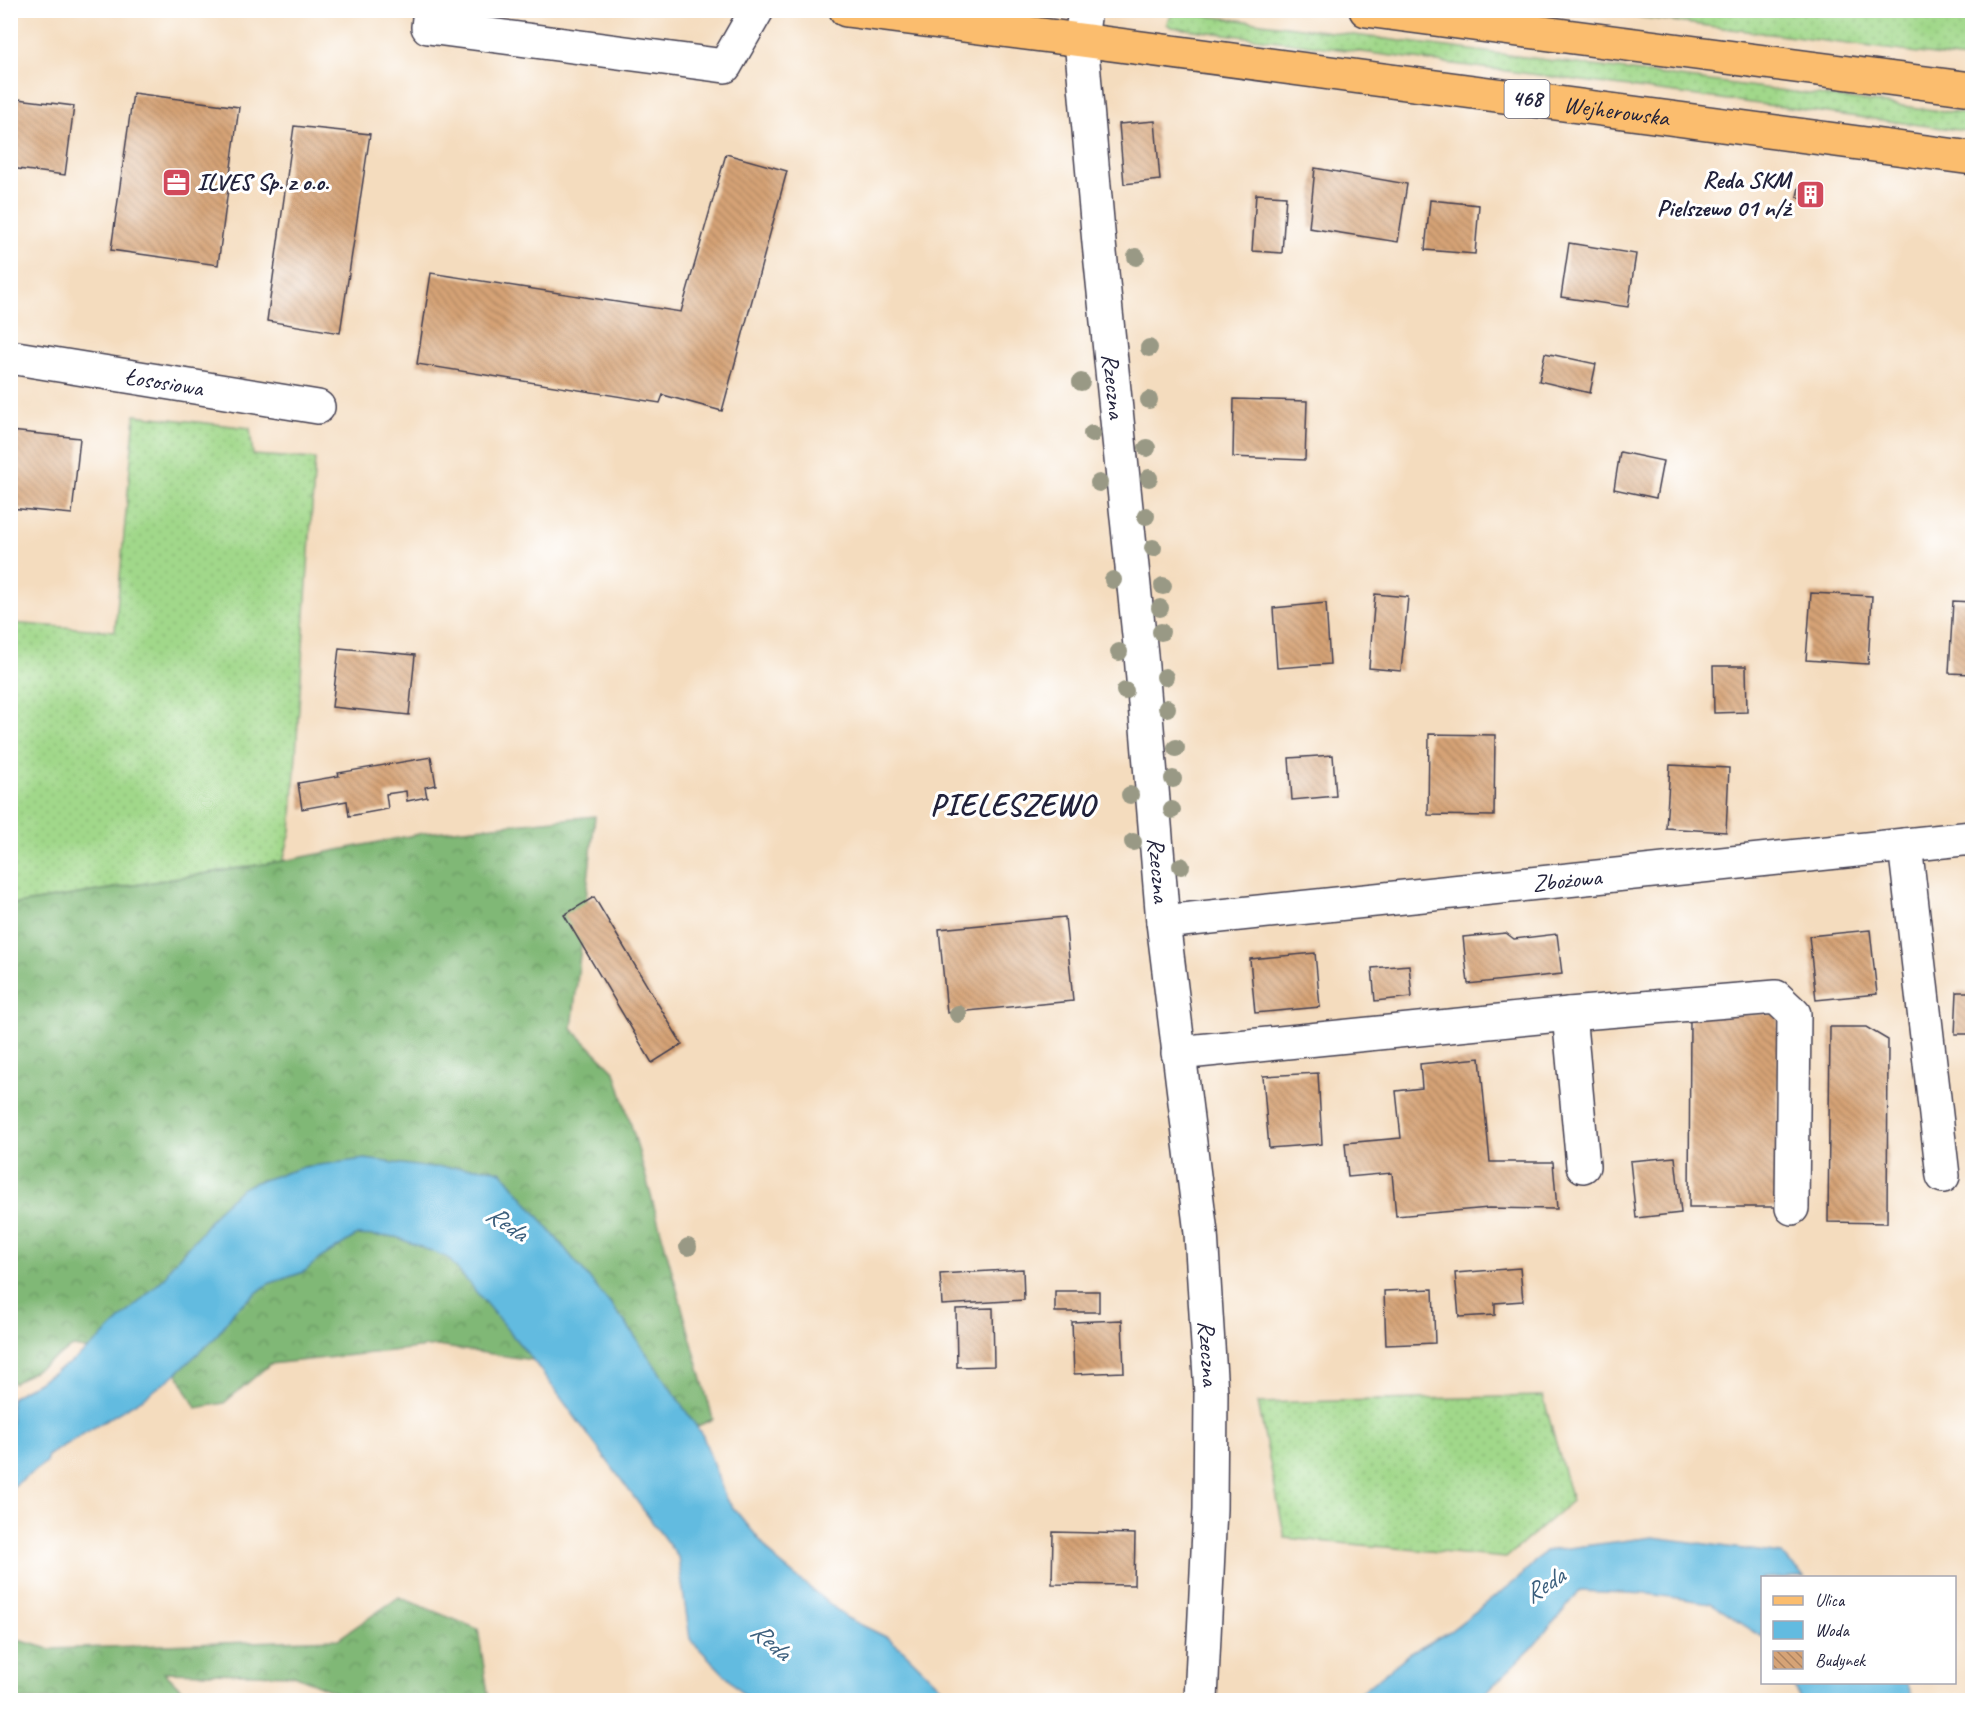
<svg xmlns="http://www.w3.org/2000/svg" width="1983" height="1711" font-family="Caveat,sans-serif">
<style>
.grass{fill:url(#grass-dots);stroke:#627d62;stroke-width:1.5}
.forest{fill:url(#forest-crowns);stroke:#516d58;stroke-width:1.5}
.water{fill:#62bbe0;stroke:#426e8e;stroke-width:1.5}
.building{fill:url(#building-back-hatch)}
.lines{fill:none;stroke-linecap:round;stroke-linejoin:round}
.minor-casing{stroke:#423e4f;stroke-width:36}
.major-casing{stroke:#423e4f;stroke-width:36}
.minor{stroke:#fff;stroke-width:33}
.major{stroke:#fbbd6e;stroke-width:33}
.tree{fill:#999985}
.labels{text-anchor:middle;dominant-baseline:central;stroke-width:6;stroke-linejoin:round;paint-order:stroke}
.shield{fill:#fff;stroke:#646476;stroke-width:1.5}
.shield-label{font-size:22px;font-weight:bold;fill:#22223b}
.street-label{font-size:24px;fill:#22223b;stroke:#fff}
.poi-label{font-size:24px;font-weight:bold;fill:#22223b;stroke:#fff;text-anchor:end}
.water-label{font-size:26px;font-style:italic;fill:#3c5f7d;stroke:#fff}
.district-label{font-size:30px;font-weight:bold;letter-spacing:1.5px;fill:#22223b;stroke:#fff}
</style>
<defs>
<pattern id="grass-dots" width="8" height="8" patternUnits="userSpaceOnUse" patternTransform="scale(1.5)"><rect width="8" height="8" fill="#a1d88a"/><path d="M2 2h.1M6 6h.1" fill="none" stroke="#8ab978" stroke-width="1.8" stroke-linecap="round"/></pattern>
<pattern id="forest-crowns" width="20" height="18" patternUnits="userSpaceOnUse" patternTransform="scale(1.5)"><rect width="20" height="18" fill="#80b876"/><path d="M2 6a3 3 0 1 1 6 0M12 15a3 3 0 1 1 6 0" fill="none" stroke="#689562"/></pattern>
<pattern id="building-back-hatch" width="6" height="6" patternUnits="userSpaceOnUse" patternTransform="scale(1.5)"><rect width="6" height="6" fill="#d6a376"/><path d="M-1 5l2 2M0 0l6 6M5-1l2 2" fill="none" stroke="#ad8462"/></pattern>
</defs>
<rect width="100%" height="100%" fill="#fff"/>
<filter id="ink" filterUnits="userSpaceOnUse"><feTurbulence type="fractalNoise" baseFrequency=".0167" numOctaves="2"/><feDisplacementMap in="SourceGraphic" scale="12" xChannelSelector="R" yChannelSelector="G"/><feConvolveMatrix kernelMatrix="1 2 1 2 8 2 1 2 1" color-interpolation-filters="sRGB"/></filter>
<filter id="wash" filterUnits="userSpaceOnUse"><feTurbulence type="fractalNoise" baseFrequency=".008" numOctaves="4" result="noise"/><feDisplacementMap in="SourceGraphic" scale="24" xChannelSelector="R" yChannelSelector="G"/><feGaussianBlur stdDeviation="1.35" result="paint"/><feColorMatrix in="noise" values="0 0 0 0 0 0 0 0 0 0 0 0 0 0 0 0 0 1.4 0 .05"/><feComposite in="paint" operator="in"/></filter>
<g filter="url(#wash)">
<rect width="100%" height="100%" fill="#f4dcbe"/>
<g class="grass">
<path d="M1592,11H1972V60Z"/>
<path d="M1177,12L1972,115V132L1171,27L1167,24L1168,19Z"/>
<path d="M135,415L250,428L253,455L315,459L291,831L283,861L11,905V623L115,631Z"/>
<path d="M1543,1396L1572,1501L1506,1558L1285,1538L1258,1403Z"/>
</g>
<g class="forest">
<path d="M595,816L572,1029L615,1072L635,1138L713,1419L668,1440L567,1365L437,1346L270,1364L224,1403L196,1408L172,1364L73,1347L14,1383L11,1382V905L283,861L424,833Z"/>
<path d="M399,1597L478,1629L489,1700H343L342,1695L294,1675L164,1672L192,1700H11V1638L50,1649L338,1639Z"/>
</g>
<g class="water">
<path d="M365,1159L424,1167L488,1168L502,1172L625,1322L703,1436L726,1499L778,1562L847,1618L888,1638L904,1651L954,1700H749L690,1639L678,1557L536,1364L448,1258L396,1237L357,1235L319,1259L304,1272L268,1284L235,1310L215,1338L172,1377L145,1397L48,1455L46,1462L11,1488V1398L73,1361L99,1340L166,1276L170,1267L198,1236L219,1209L241,1189L253,1183L304,1167Z"/>
<path d="M1653,1537L1781,1554L1805,1577L1762,1578V1637L1711,1603L1649,1594L1580,1591L1532,1648L1478,1700H1351L1409,1654L1450,1631L1518,1579L1545,1551Z"/>
<path d="M1793,1683H1907L1914,1700H1799Z"/>
</g>
<g id="blocks">
<g class="building">
<path d="M133,93L239,107L218,265L111,250Z"/>
<path d="M10,98L74,106L65,175L10,168Z"/>
<path d="M1155,121L1160,180L1124,184L1119,124Z"/>
<path d="M294,126L370,134L340,333L267,321Z"/>
<path d="M726,154L787,171L722,411L663,395L660,403L417,364L431,273L681,312Z"/>
<path d="M1315,168L1407,184L1398,242L1309,228Z"/>
<path d="M1799,187L1825,191L1823,201L1797,197Z"/>
<path d="M1256,194L1286,196L1282,253L1252,251Z"/>
<path d="M1430,200L1479,205L1475,254L1425,250Z"/>
<path d="M1569,243L1636,254L1628,307L1561,297Z"/>
<path d="M1545,353L1596,364L1590,393L1539,381Z"/>
<path d="M1234,399L1307,401L1305,460L1233,457Z"/>
<path d="M10,431L80,438L72,514L10,508Z"/>
<path d="M1620,452L1663,461L1656,498L1614,489Z"/>
<path d="M1811,593L1872,596L1868,664L1806,660Z"/>
<path d="M1375,594L1408,597L1401,671L1369,668Z"/>
<path d="M1953,601L1972,602V674L1949,673Z"/>
<path d="M1326,603L1330,664L1277,668L1273,608Z"/>
<path d="M339,648L415,655L409,715L332,707Z"/>
<path d="M1713,666H1746L1747,712L1714,713Z"/>
<path d="M1429,734L1495,735L1494,816L1428,815Z"/>
<path d="M1333,755L1336,796L1292,800L1289,758Z"/>
<path d="M431,757L436,785L425,787L427,797L407,801L406,791L386,794L388,809L349,816L347,801L302,809L298,783L339,776L338,773Z"/>
<path d="M1670,765L1729,768L1726,832L1666,828Z"/>
<path d="M594,897L682,1044L652,1063L564,915Z"/>
<path d="M1065,917L1073,1001L947,1013L939,929Z"/>
<path d="M1870,930L1877,994L1816,1000L1809,936Z"/>
<path d="M1506,933L1514,939L1557,934L1562,974L1468,984L1463,937Z"/>
<path d="M1315,953L1320,1007L1255,1013L1250,959Z"/>
<path d="M1409,965L1412,997L1375,1001L1372,968Z"/>
<path d="M1957,992H1972V1034H1955Z"/>
<path d="M1690,1014H1778L1777,1207H1689Z"/>
<path d="M1830,1027H1866L1888,1040L1887,1223L1828,1222Z"/>
<path d="M1480,1058L1490,1162H1553L1557,1209L1489,1208L1396,1216L1392,1173L1348,1177L1345,1143L1401,1138L1396,1091L1422,1088L1420,1064Z"/>
<path d="M1318,1073L1322,1144L1269,1148L1263,1076Z"/>
<path d="M1675,1157L1681,1213L1636,1218L1630,1161Z"/>
<path d="M1520,1268L1523,1301L1495,1303V1315L1459,1317L1455,1273Z"/>
<path d="M1023,1269L1024,1300L942,1305L940,1274Z"/>
<path d="M1433,1289L1435,1343L1386,1345L1384,1291Z"/>
<rect x="1055" y="1291" width="44" height="21"/>
<path d="M993,1308L994,1366L957,1367L956,1309Z"/>
<path d="M1122,1320L1124,1372L1074,1374L1072,1322Z"/>
<path d="M1053,1532L1135,1534L1134,1585L1052,1584Z"/>
</g>
</g>
</g>
<g filter="url(#ink)">
<use href="#blocks" fill-opacity="0" stroke="#423e4f" stroke-width="1.5"/>
<g class="lines">
<defs>
<g id="minor">
<path d="M430,10L428,27L725,66L757,10"/>
<path id="s1" d="M1085,10L1081,40L1099,243L1141,655L1163,922L1201,1233L1211,1393L1210,1509L1201,1700"/>
<path id="s2" d="M10,357L318,407"/>
<path d="M1905,845L1943,1176"/>
<path id="s3" d="M1163,922L1972,838"/>
<path d="M1569,1014L1583,1166"/>
<path d="M1178,1053L1569,1014L1776,997L1794,1014L1792,1208"/>
</g>
<g id="major">
<path id="s4" d="M846,10L1081,40L1972,158"/>
<path d="M1366,10L1972,89"/>
</g>
</defs>
<use href="#minor" class="minor-casing"/>
<use href="#major" class="major-casing"/>
<use href="#minor" class="minor"/>
<use href="#major" class="major"/>
</g>
<g class="tree">
<circle cx="1136" cy="257" r="9"/>
<circle cx="1149" cy="348" r="9"/>
<circle cx="1081" cy="382" r="9"/>
<circle cx="1149" cy="400" r="9"/>
<circle cx="1092" cy="434" r="9"/>
<circle cx="1147" cy="448" r="9"/>
<circle cx="1149" cy="478" r="9"/>
<circle cx="1099" cy="483" r="9"/>
<circle cx="1146" cy="516" r="9"/>
<circle cx="1153" cy="548" r="9"/>
<circle cx="1113" cy="580" r="9"/>
<circle cx="1163" cy="586" r="9"/>
<circle cx="1160" cy="608" r="9"/>
<circle cx="1161" cy="632" r="9"/>
<circle cx="1119" cy="652" r="9"/>
<circle cx="1165" cy="677" r="9"/>
<circle cx="1125" cy="691" r="9"/>
<circle cx="1167" cy="708" r="9"/>
<circle cx="1176" cy="748" r="9"/>
<circle cx="1173" cy="779" r="9"/>
<circle cx="1130" cy="795" r="9"/>
<circle cx="1172" cy="810" r="9"/>
<circle cx="1133" cy="842" r="9"/>
<circle cx="1181" cy="866" r="9"/>
<circle cx="958" cy="1014" r="9"/>
<circle cx="688" cy="1247" r="9"/>
</g>
</g>
<defs>
<symbol id="office-square" viewBox="-11 -11 22 22"><rect x="-9" y="-9" width="18" height="18" rx="4" fill="#d1495b" stroke="#fff"/><path d="M-6-3h4V-5.5h4V-3h4V5H-6ZM-1-4.5V-3h2v-1.5ZM-6 0V1H6V0Z" fill="#fff"/></symbol>
<symbol id="building-square" viewBox="-11 -11 22 22"><rect x="-9" y="-9" width="18" height="18" rx="4" fill="#d1495b" stroke="#fff"/><path d="M-4-6H4V6H1V3H-1V6H-4ZM-2.5-4.3h1.7v1.8h-1.7ZM.8-4.3h1.7v1.8H.8ZM-2.5-1h1.7V.8h-1.7ZM.8-1h1.7V.8H.8Z" fill="#fff"/></symbol>
</defs>
<g fill-rule="evenodd">
<use href="#office-square" x="160" y="166" width="33" height="33"/>
<use href="#building-square" x="1794" y="178" width="33" height="33"/>
</g>
<g class="labels">
<rect class="shield" x="1504.5" y="80" width="45" height="38" rx="4.5"/>
<g class="shield-label">
<text x="1527" y="99">468</text>
</g>
<g class="street-label">
<text stroke="none"><textPath href="#s4" startOffset="777">Wejherowska</textPath></text>
<text stroke="none"><textPath href="#s2" startOffset="156">Łososiowa</textPath></text>
<text stroke="none"><textPath href="#s1" startOffset="378">Rzeczna</textPath></text>
<text stroke="none"><textPath href="#s1" startOffset="864">Rzeczna</textPath></text>
<text stroke="none"><textPath href="#s3" startOffset="406">Zbożowa</textPath></text>
<text stroke="none"><textPath href="#s1" startOffset="1350">Rzeczna</textPath></text>
</g>
<g class="poi-label">
<text x="1790" y="180">Reda SKM<tspan x="1790" dy="28">Pielszewo 01 n/ż</tspan></text>
<text x="197" y="182" text-anchor="start">ILVES Sp. z o.o.</text>
</g>
<g class="water-label">
<text transform="translate(507 1223) rotate(34)">Reda</text>
<text transform="translate(1544 1585) rotate(-33)">Reda</text>
<text transform="translate(771 1641) rotate(41)">Reda</text>
</g>
<g class="district-label">
<text x="1013" y="805">PIELESZEWO</text>
</g>
</g>
<rect width="1983" height="1711" fill="none" stroke="#fff" stroke-width="36"/>
<rect x="1761" y="1576" width="195" height="108" fill="#ffffff" stroke="#a7a7b1" stroke-width="1.5"/>
<rect x="1773" y="1596" width="30" height="9" fill="#fbbd6e" stroke="#a7a7b1" stroke-width="1.5"/>
<text x="1815" y="1606" font-size="18" fill="#22223b">Ulica</text>
<rect x="1773" y="1621" width="30" height="18" fill="#62bbe0" stroke="#a7a7b1" stroke-width="1.5"/>
<text x="1815" y="1636" font-size="18" fill="#22223b">Woda</text>
<rect x="1773" y="1651" width="30" height="18" fill="url(#building-back-hatch)" stroke="#a7a7b1" stroke-width="1.5"/>
<text x="1815" y="1666" font-size="18" fill="#22223b">Budynek</text>
</svg>
